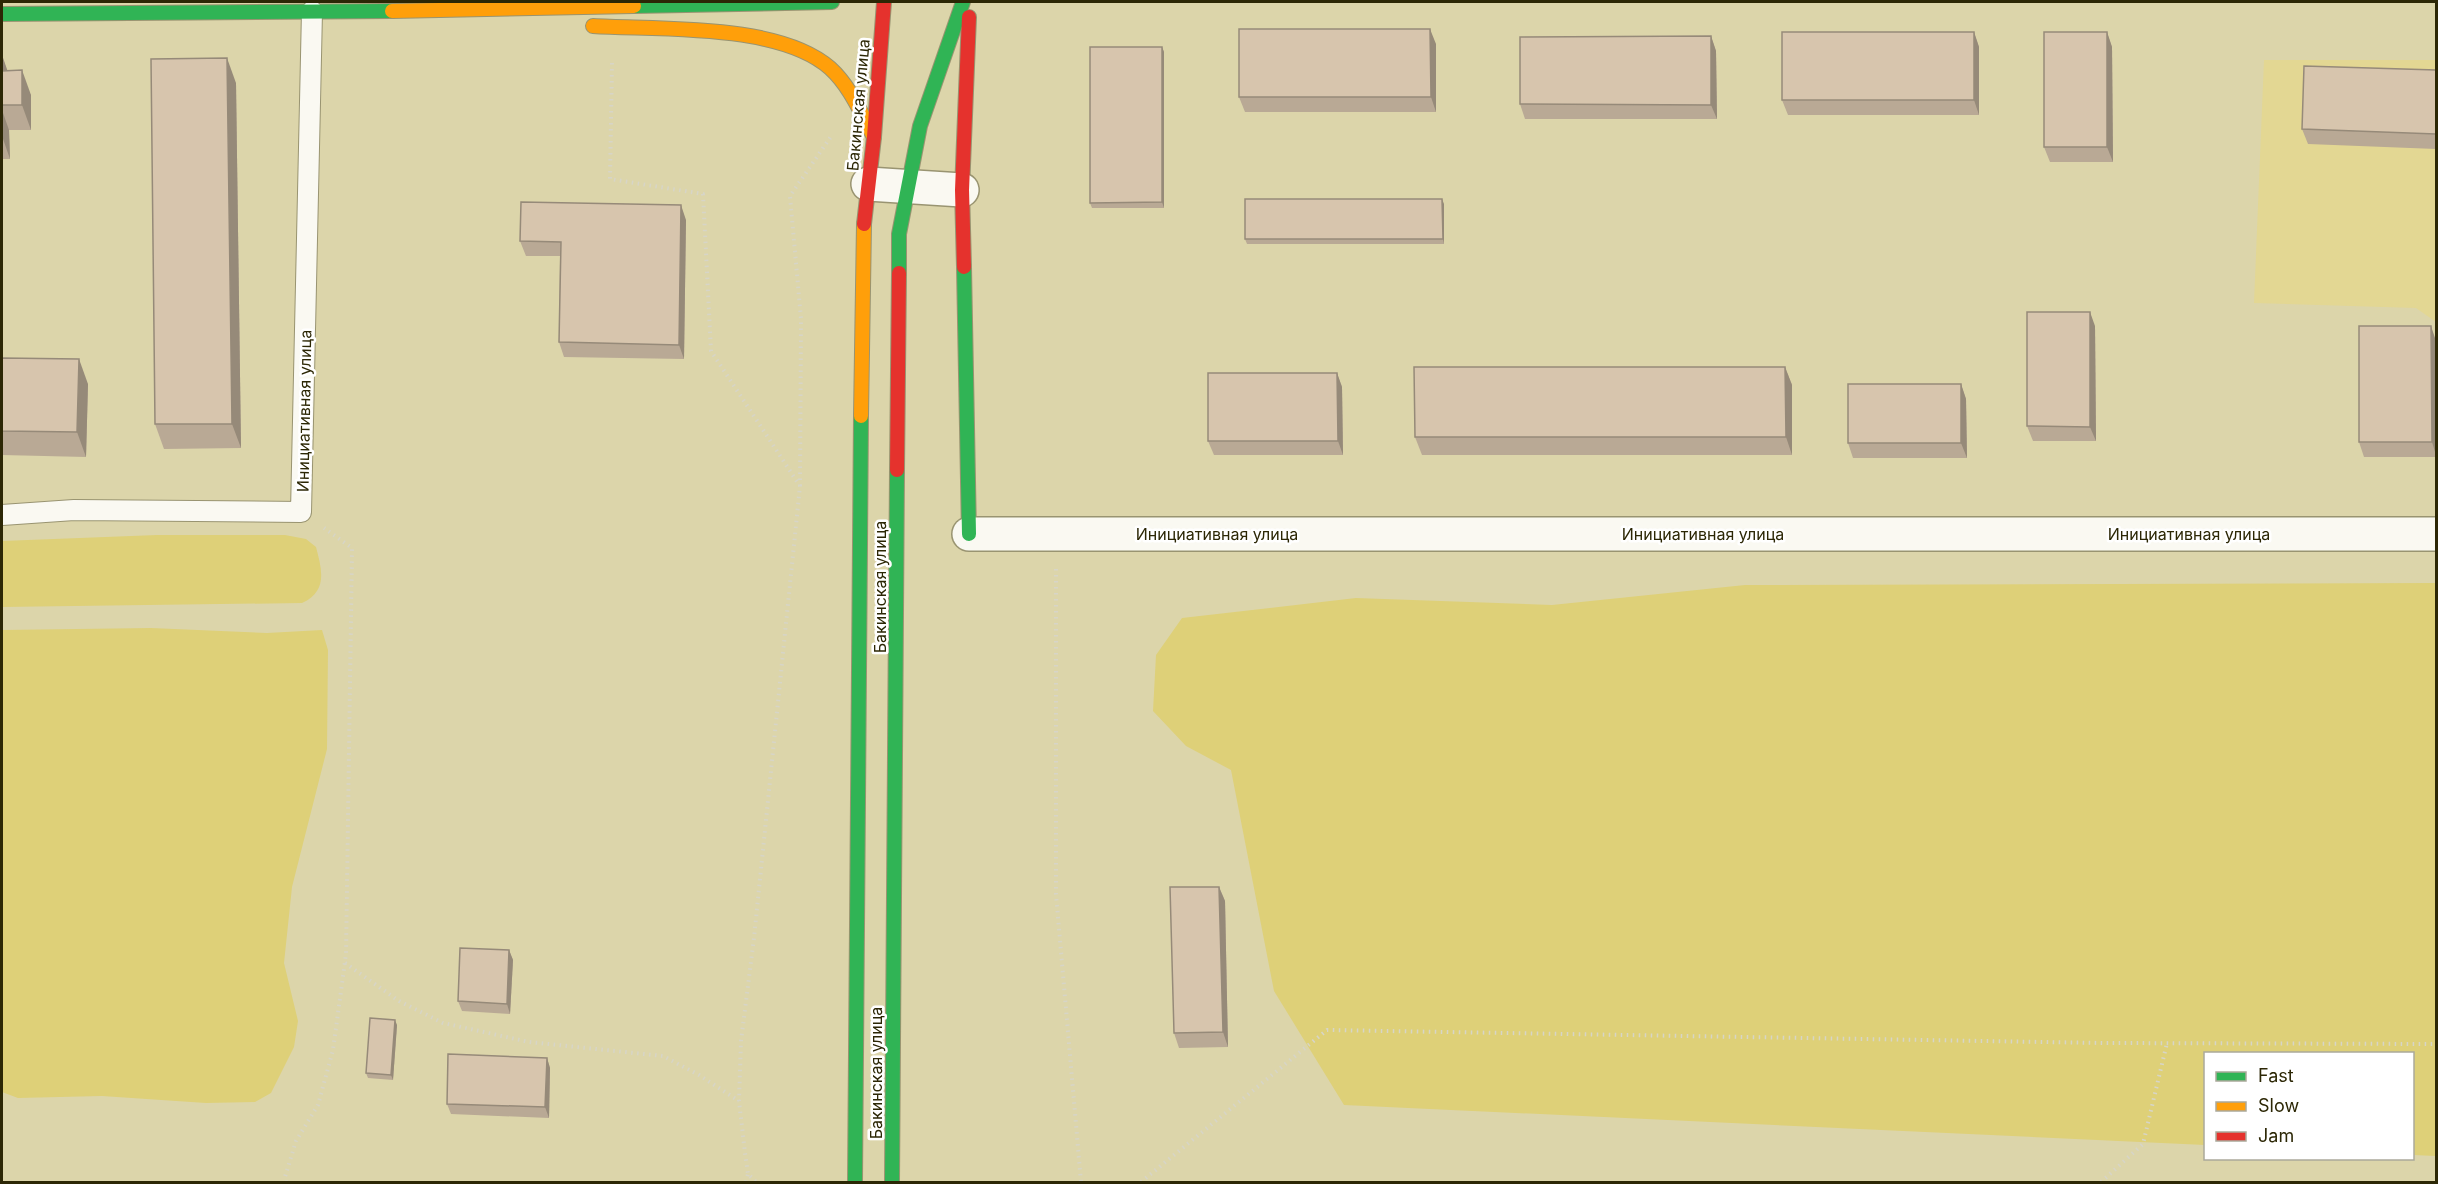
<svg xmlns="http://www.w3.org/2000/svg" width="2438" height="1184" font-family="Inter,sans-serif">
<style>
.built{fill:#e3d793}
.green{fill:#ded078}
.lines{fill:none;stroke-linecap:round;stroke-linejoin:round}
.lane-casing{stroke:#999471;stroke-width:22}
.street-casing{stroke:#999471;stroke-width:36}
.fast-casing{stroke:#999471;stroke-width:16}
.slow-casing{stroke:#999471;stroke-width:16}
.jam-casing{stroke:#999471;stroke-width:16}
.path{stroke:#d7d5c7;stroke-width:4;stroke-dasharray:1.5 4.5;stroke-linecap:butt}
.lane{stroke:#faf9f2;stroke-width:20}
.street{stroke:#faf9f2;stroke-width:33}
.fast{stroke:#30b455;stroke-width:14}
.slow{stroke:#ff9f0a;stroke-width:14}
.jam{stroke:#e5322d;stroke-width:14}
.wall{fill:#b9a995}
.shaded-wall{fill:#968a79}
.building{fill:#d7c5ad;stroke:#968a79;stroke-width:1.5}
.labels{text-anchor:middle;dominant-baseline:central;stroke-width:5;stroke-linejoin:round;paint-order:stroke}
.street-label{font-size:16px;fill:#2c2705;stroke:#fff}
</style>
<rect width="100%" height="100%" fill="#dcd5aa"/>
<path class="built" d="M2264,60H2436V322L2416,308L2254,303Z"/>
<g class="green">
<path d="M157,535H285L306,539L316,547C322,570 328,591 302,603L2,607V541Z"/>
<path d="M2436,583V1156L2413,1155L2412,1054H2206L2205,1145L1344,1105L1274,991L1231,770L1186,746L1153,711L1156,655L1182,618L1356,598L1552,605L1745,585Z"/>
<path d="M151,628L267,633L322,630L328,650L327,749L292,887L284,963L298,1021L294,1047L271,1093L255,1102L206,1103L102,1096L18,1098L2,1092V630Z"/>
</g>
<g class="lines">
<defs>
<path id="lane" d="M2,515L74,510L301,512L312,11"/>
<g id="street">
<path d="M868,184L962,190"/>
<path d="M969,534H2436"/>
</g>
<g id="fast">
<path d="M634,6L832,2"/>
<path d="M2,14L392,11"/>
<path d="M964,267L969,534"/>
<path d="M899,273V234L920,126L963,2"/>
<path d="M855,1182L861,416"/>
<path d="M892,1182L897,470"/>
</g>
<g id="slow">
<path d="M392,11L634,6"/>
<path d="M593,26C659,30 779,23 830,68C850,86 861,113 874,137"/>
<path d="M861,416L864,224"/>
</g>
<g id="jam">
<path d="M864,224L874,137L884,2"/>
<path d="M964,267L962,190L969,17"/>
<path d="M897,470L899,273"/>
</g>
</defs>
<use href="#lane" class="lane-casing"/>
<use href="#street" class="street-casing"/>
<use href="#fast" class="fast-casing"/>
<use href="#slow" class="slow-casing"/>
<use href="#jam" class="jam-casing"/>
<g class="path">
<path d="M612,63L610,179L703,194L711,351L800,486L754,938L741,1041L739,1101L745,1153L748,1174L756,1182"/>
<path d="M800,486L801,319L790,196L832,135"/>
<path d="M1056,569V894L1081,1182"/>
<path d="M345,963L399,1001L443,1023L529,1042L663,1056L699,1075L739,1101"/>
<path d="M286,1182L285,1177L296,1141L318,1105L333,1050L346,954L352,548L324,528"/>
<path d="M746,1182L748,1174"/>
<path d="M1141,1182L1327,1030L2103,1043L2436,1044"/>
<path d="M2101,1182L2143,1144L2167,1043"/>
</g>
<use href="#lane" class="lane"/>
<use href="#street" class="street"/>
<use href="#fast" class="fast"/>
<use href="#slow" class="slow"/>
<use href="#jam" class="jam"/>
</g>
<g class="wall">
<path d="M1974,32L1979,47V115H1788L1782,100Z"/>
<path d="M2107,32L2112,47L2113,162H2050L2044,147Z"/>
<path d="M1711,36L1716,51L1717,119H1525L1520,104Z"/>
<path d="M1436,44V112H1245L1239,97Z"/>
<path d="M1162,47L1164,52V208H1092L1090,203Z"/>
<path d="M2,55L7,71L31,95V130H9L10,159H2Z"/>
<path d="M2436,70V149L2308,144L2302,129Z"/>
<path d="M236,83L241,448L164,449L155,424Z"/>
<path d="M1444,204V244H1247L1245,239Z"/>
<path d="M686,220L684,359L564,357L559,342L560,256H526L520,241Z"/>
<path d="M2095,326L2096,441H2033L2027,426Z"/>
<path d="M2436,341V457H2364L2359,442Z"/>
<path d="M2,358L88,384L86,457L2,455Z"/>
<path d="M1785,367L1792,385V455H1422L1415,437Z"/>
<path d="M1337,373L1342,387L1343,455H1214L1208,441Z"/>
<path d="M1961,384L1966,399L1967,458H1853L1848,443Z"/>
<path d="M1219,887L1225,901L1228,1047L1179,1048L1174,1033Z"/>
<path d="M509,950L513,960L510,1014L462,1011L458,1001Z"/>
<path d="M397,1025L393,1080L368,1078L366,1073Z"/>
<path d="M547,1058L550,1068L549,1118L451,1114L447,1104Z"/>
</g>
<g class="shaded-wall">
<path d="M1430,29L1436,44V112L1431,97Z"/>
<path d="M1974,32L1979,47V115L1974,100Z"/>
<path d="M2107,32L2112,47L2113,162L2107,147Z"/>
<path d="M1711,36L1716,51L1717,119L1711,105Z"/>
<path d="M1162,47L1164,52V208L1162,202Z"/>
<path d="M2,55L9,75H2Z"/>
<path d="M227,58L236,83L241,448L232,424Z"/>
<path d="M22,70L31,95V130L22,105Z"/>
<path d="M2,110L9,130L10,159L2,136Z"/>
<path d="M1442,199L1444,204V244L1443,239Z"/>
<path d="M681,205L686,220L684,359L679,345Z"/>
<path d="M2090,312L2095,326L2096,441L2090,427Z"/>
<path d="M2431,326L2436,341V455L2432,442Z"/>
<path d="M79,359L88,384L86,457L77,432Z"/>
<path d="M1785,367L1792,385V455L1786,437Z"/>
<path d="M1337,373L1342,387L1343,455L1338,441Z"/>
<path d="M1961,384L1966,399L1967,458L1961,443Z"/>
<path d="M1219,887L1225,901L1228,1047L1223,1032Z"/>
<path d="M509,950L513,960L510,1014L507,1004Z"/>
<path d="M395,1020L397,1025L393,1080L391,1075Z"/>
<path d="M547,1058L550,1068L549,1118L545,1107Z"/>
</g>
<g class="building">
<path d="M1239,29H1430L1431,97H1239Z"/>
<rect x="1782" y="32" width="192" height="68"/>
<rect x="2044" y="32" width="63" height="115"/>
<path d="M1711,36V105L1520,104V37Z"/>
<path d="M1090,47H1162V202L1090,203Z"/>
<path d="M227,58L232,424H155L151,59Z"/>
<path d="M2304,66L2436,70V134L2302,129Z"/>
<path d="M22,70V105H2V71Z"/>
<path d="M1245,199H1442L1443,239H1245Z"/>
<path d="M521,202L681,205L679,345L559,342L561,242L520,241Z"/>
<path d="M2027,312H2090V427L2027,426Z"/>
<path d="M2359,326H2431L2432,442H2359Z"/>
<path d="M2,358L79,359L77,432L2,431Z"/>
<path d="M1414,367H1785L1786,437H1415Z"/>
<path d="M1208,373H1337L1338,441H1208Z"/>
<rect x="1848" y="384" width="113" height="59"/>
<path d="M1170,887H1219L1223,1032L1174,1033Z"/>
<path d="M460,948L509,950L507,1004L458,1001Z"/>
<path d="M370,1018L395,1020L391,1075L366,1073Z"/>
<path d="M448,1054L547,1058L545,1107L447,1104Z"/>
</g>
<g class="labels">
<g class="street-label">
<text transform="translate(858 105) rotate(-85)">Бакинская улица</text>
<text transform="translate(304 411) rotate(-89)">Инициативная улица</text>
<text x="1217" y="534">Инициативная улица</text>
<text x="1703" y="534">Инициативная улица</text>
<text x="2189" y="534">Инициативная улица</text>
<text transform="translate(880 587) rotate(-90)">Бакинская улица</text>
<text transform="translate(876 1073) rotate(-90)">Бакинская улица</text>
</g>
</g>
<rect width="2438" height="1184" fill="none" stroke="#2c2705" stroke-width="6"/>
<rect x="2204" y="1052" width="210" height="108" fill="#ffffff" stroke="#aba99b" stroke-width="1.5"/>
<rect x="2216" y="1072" width="30" height="9" fill="#30b455" stroke="#aba99b" stroke-width="1.5"/>
<text x="2258" y="1082" font-size="18" fill="#2c2705">Fast</text>
<rect x="2216" y="1102" width="30" height="9" fill="#ff9f0a" stroke="#aba99b" stroke-width="1.5"/>
<text x="2258" y="1112" font-size="18" fill="#2c2705">Slow</text>
<rect x="2216" y="1132" width="30" height="9" fill="#e5322d" stroke="#aba99b" stroke-width="1.5"/>
<text x="2258" y="1142" font-size="18" fill="#2c2705">Jam</text>
</svg>
